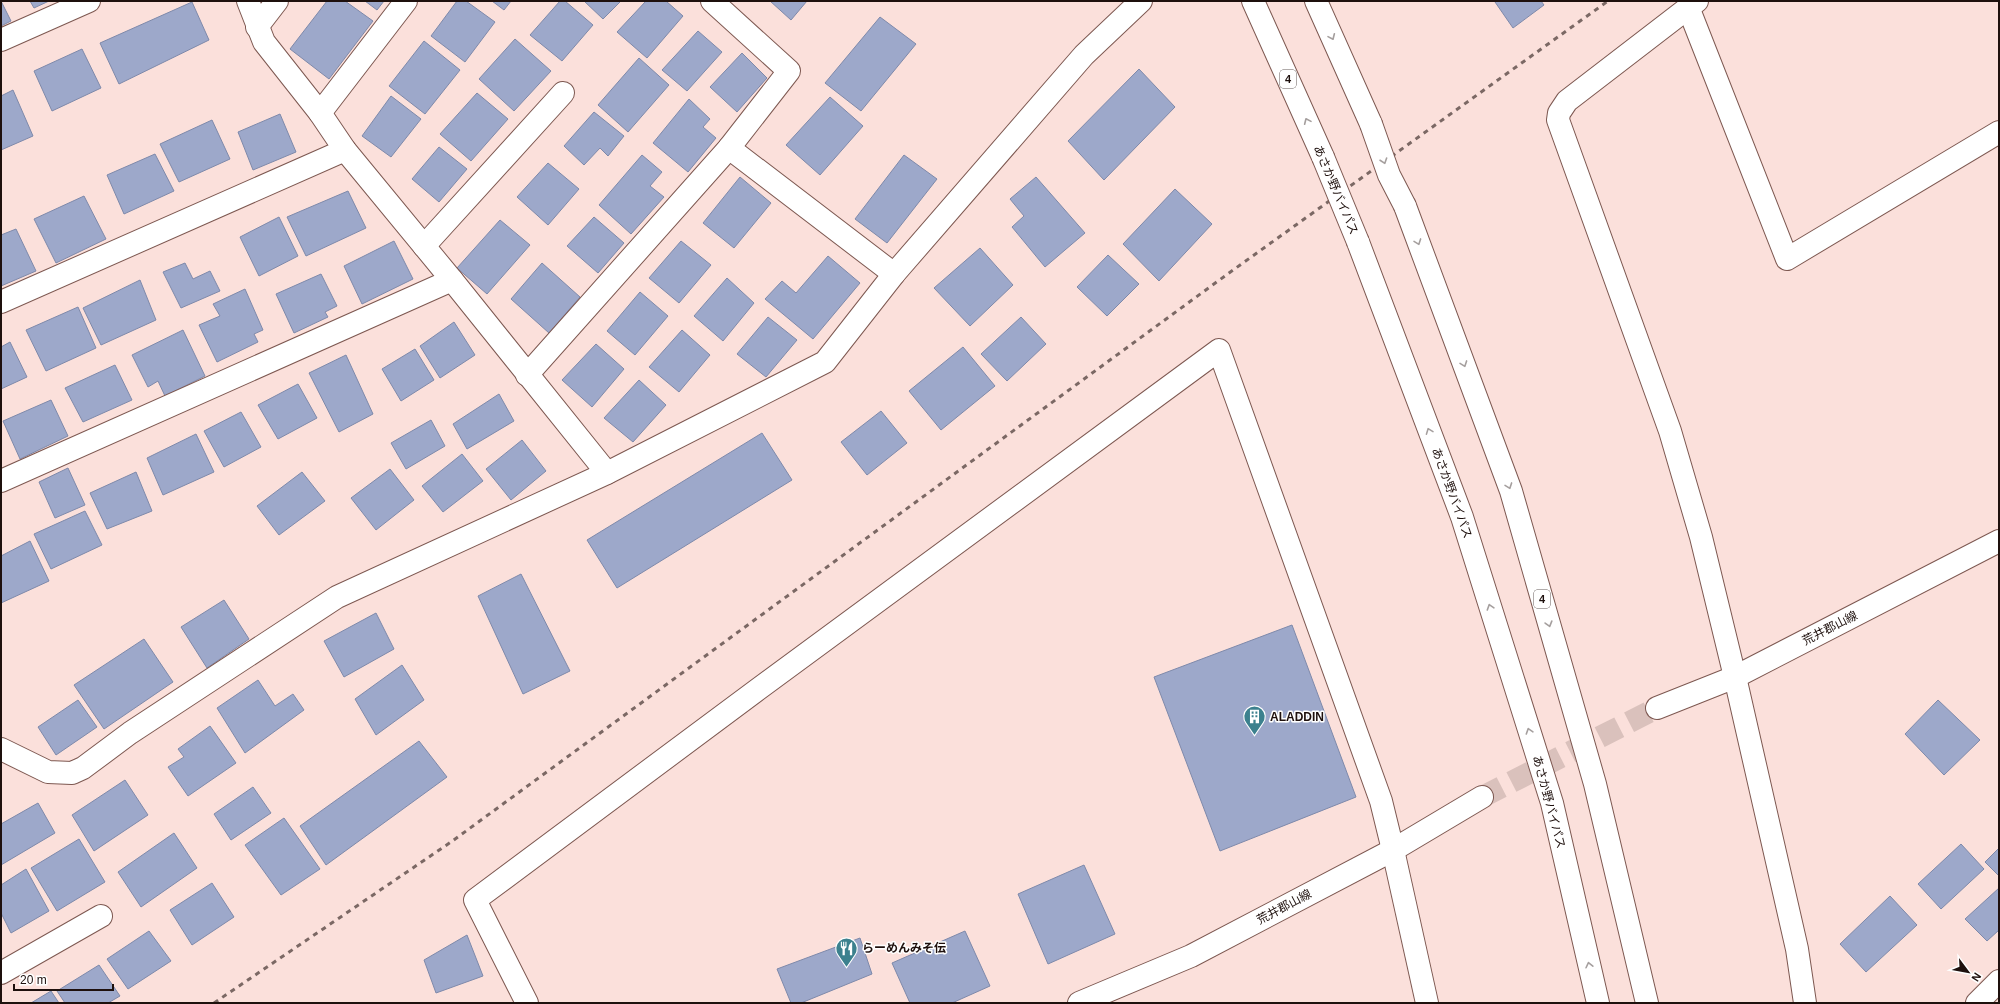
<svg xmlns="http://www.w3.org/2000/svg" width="2000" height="1004" font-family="Arial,'Noto Sans JP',sans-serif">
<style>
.building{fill:#9da8ca;stroke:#7e89aa}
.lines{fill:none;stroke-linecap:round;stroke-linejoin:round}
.secondary-tunnel{stroke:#dac1bc;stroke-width:22;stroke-dasharray:22 11;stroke-linecap:butt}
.street-casing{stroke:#7d5851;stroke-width:24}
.secondary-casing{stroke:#7d5851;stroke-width:24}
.highway-casing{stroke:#7d5851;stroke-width:24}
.street{stroke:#fff;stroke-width:22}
.secondary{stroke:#fff;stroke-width:22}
.highway{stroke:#fff;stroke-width:22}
.rail{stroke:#7b6864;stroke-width:3;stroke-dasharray:5 5;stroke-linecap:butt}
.highway-bridge-casing{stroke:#7d5851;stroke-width:24;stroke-linecap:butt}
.highway-bridge{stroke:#fff;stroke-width:22}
.oneway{stroke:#a59f9e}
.labels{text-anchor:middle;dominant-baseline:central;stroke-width:3;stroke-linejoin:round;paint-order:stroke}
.shield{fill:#fff;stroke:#625856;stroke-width:1}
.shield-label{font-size:11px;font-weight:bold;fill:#1e100d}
.street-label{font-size:12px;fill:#1e100d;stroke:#fff}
.poi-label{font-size:12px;font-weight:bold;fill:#1e100d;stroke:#fff;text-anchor:start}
</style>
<rect width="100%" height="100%" fill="#fbe0db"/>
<g class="building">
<path d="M1,1L11,21L1,26Z"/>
<path d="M30,1H49L34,8Z"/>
<path d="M327,1H345L373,21L329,79L290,49Z"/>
<path d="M365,1H384L377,10Z"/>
<path d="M457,1H466L495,22L465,62L431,36Z"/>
<path d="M492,1H511L504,10Z"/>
<path d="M560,1H565L593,25L562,61L530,35Z"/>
<path d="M584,1H621L603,19Z"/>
<path d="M646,1H666L683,16L647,58L617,32Z"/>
<path d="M770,1H807L791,20Z"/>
<path d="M1497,1H1541L1544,5L1513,28L1495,2Z"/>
<path d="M192,2L209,40L119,84L100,43Z"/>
<path d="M880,17L916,44L861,111L825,83Z"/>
<path d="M698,31L722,52L687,91L662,70Z"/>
<path d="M515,39L551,71L514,111L479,79Z"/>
<path d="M424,41L460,70L425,114L389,86Z"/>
<path d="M82,49L101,88L52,111L34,71Z"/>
<path d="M742,53L767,78L737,112L710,87Z"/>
<path d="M639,58L669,85L628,132L598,105Z"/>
<path d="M1139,69L1175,107L1104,180L1068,141Z"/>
<path d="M13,90L33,136L1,150V96Z"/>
<path d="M477,93L508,119L471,161L440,134Z"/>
<path d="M391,96L421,119L391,157L362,136Z"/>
<path d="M830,97L863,126L820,175L786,145Z"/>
<path d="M689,99L710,119L703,127L716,138L688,172L653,143Z"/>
<path d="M594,112L624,136L608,156L600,148L584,165L564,146Z"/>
<path d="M280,114L296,152L253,170L238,132Z"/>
<path d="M212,120L230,159L179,182L160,144Z"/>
<path d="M439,147L467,169L439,202L412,179Z"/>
<path d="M155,154L174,191L124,214L107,175Z"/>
<path d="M642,155L662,172L650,186L664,197L631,234L599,205Z"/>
<path d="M904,155L937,179L887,243L855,219Z"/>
<path d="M548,163L579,189L548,225L517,197Z"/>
<path d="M740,177L771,203L734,248L703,223Z"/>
<path d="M1036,177L1085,233L1045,267L1012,227L1024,216L1010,199Z"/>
<path d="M1175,189L1212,224L1159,281L1123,244Z"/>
<path d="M348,191L366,228L306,256L287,217Z"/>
<path d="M84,196L106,239L56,263L34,219Z"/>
<path d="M279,217L298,256L259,276L240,237Z"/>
<path d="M594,217L624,243L598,273L567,246Z"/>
<path d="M500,220L530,245L487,294L457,268Z"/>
<path d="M16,229L36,271L1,286V235Z"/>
<path d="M394,241L413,279L362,304L344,266Z"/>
<path d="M681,241L711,265L679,303L649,278Z"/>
<path d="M980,248L1013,285L970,326L934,288Z"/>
<path d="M1108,255L1139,284L1107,316L1077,287Z"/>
<path d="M828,256L860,283L813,339L765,299L782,281L796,293Z"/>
<path d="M185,263L193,279L210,271L220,291L181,308L163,272Z"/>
<path d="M542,263L580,297L549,333L511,299Z"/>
<path d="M321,274L337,306L325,312L328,317L294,333L276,294Z"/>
<path d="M727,278L754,303L723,341L694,316Z"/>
<path d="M140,280L156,320L101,345L83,308Z"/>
<path d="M245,289L263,330L254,334L258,342L217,362L199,325L220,316L213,304Z"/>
<path d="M640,292L668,316L635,355L607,331Z"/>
<path d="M78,307L96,348L46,371L26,330Z"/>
<path d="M768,317L797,340L766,377L737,354Z"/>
<path d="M1021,317L1046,344L1007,381L981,354Z"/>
<path d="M454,322L475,355L440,378L420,346Z"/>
<path d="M183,330L205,376L165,396L158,381L148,387L132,355Z"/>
<path d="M682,330L710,355L679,392L649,367Z"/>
<path d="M10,342L27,377L1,389V347Z"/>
<path d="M596,344L624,369L592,407L562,380Z"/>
<path d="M963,347L995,386L941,430L909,391Z"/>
<path d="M415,349L434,380L401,401L382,369Z"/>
<path d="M346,355L373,414L339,432L309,373Z"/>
<path d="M115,365L132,400L83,422L65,388Z"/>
<path d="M639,380L666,405L633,442L604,418Z"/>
<path d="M298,384L317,418L278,439L258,405Z"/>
<path d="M499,394L514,421L467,449L453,424Z"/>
<path d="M51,400L68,436L20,459L3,421Z"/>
<path d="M881,411L907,443L867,475L841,442Z"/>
<path d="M241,412L261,447L224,467L204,431Z"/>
<path d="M431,420L445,446L406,469L391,443Z"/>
<path d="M762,433L792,480L617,588L587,540Z"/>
<path d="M196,434L214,472L163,495L147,458Z"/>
<path d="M522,440L546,471L511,500L486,469Z"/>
<path d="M462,454L483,481L443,512L422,486Z"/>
<path d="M68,468L85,505L55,518L39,482Z"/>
<path d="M390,469L414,500L376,530L351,498Z"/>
<path d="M136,472L152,511L107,529L90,493Z"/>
<path d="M302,472L325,501L279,535L257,506Z"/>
<path d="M85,511L102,545L51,569L34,534Z"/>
<path d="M30,541L49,581L1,603V556Z"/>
<path d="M521,574L570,671L523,694L478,596Z"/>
<path d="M224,600L249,639L207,668L181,627Z"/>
<path d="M376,613L394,649L344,677L324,641Z"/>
<path d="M1292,625L1356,797L1220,851L1154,677Z"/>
<path d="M144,639L173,682L104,729L74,685Z"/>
<path d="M402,665L424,700L376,735L355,699Z"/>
<path d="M258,680L275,706L293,694L304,710L245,753L217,708Z"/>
<path d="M78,700L97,727L56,755L38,727Z"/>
<path d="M1938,700L1980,740L1944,775L1905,734Z"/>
<path d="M210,726L236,763L188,796L168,767L184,757L178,749Z"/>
<path d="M419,741L447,777L326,865L300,826Z"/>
<path d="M125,780L148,815L94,851L72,815Z"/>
<path d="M253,787L271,813L231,840L214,814Z"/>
<path d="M38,803L55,833L1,865V824Z"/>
<path d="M284,818L320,869L281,895L245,845Z"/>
<path d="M174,833L197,868L141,907L118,872Z"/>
<path d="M79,839L105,882L57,911L31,868Z"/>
<path d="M1961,844L1984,869L1941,909L1918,884Z"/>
<path d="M1999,848V876L1985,862Z"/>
<path d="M1084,865L1115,934L1048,964L1018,894Z"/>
<path d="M26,869L49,911L11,933L1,913V885Z"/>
<path d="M212,883L234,917L192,945L170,910Z"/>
<path d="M1999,888V930L1987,941L1965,919Z"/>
<path d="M1890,896L1917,925L1866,972L1840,944Z"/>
<path d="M149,931L171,961L128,989L107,959Z"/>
<path d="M965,931L990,986L952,1003H910L892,963Z"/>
<path d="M467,935L483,976L436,993L424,960Z"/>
<path d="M860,938L872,974L801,1003H791L777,969Z"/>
<path d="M99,965L120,996L108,1003H65L57,991Z"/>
<path d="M51,991L59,1003H31Z"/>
</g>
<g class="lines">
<path class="secondary-tunnel" d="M1482,797L1657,708"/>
<defs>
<g id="street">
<path d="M248,1L264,42L320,113L345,150L452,280L607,473"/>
<path d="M1697,1L1567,101L1559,113L1558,120L1670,431L1701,537L1735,677"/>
<path d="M1688,7L1787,259L1999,132"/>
<path d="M257,27L277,1"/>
<path d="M1,40L89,1"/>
<path d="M320,113L406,1"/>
<path d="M729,148L894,274"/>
<path d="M424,246L563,93"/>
<path d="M1,302L345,150"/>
<path d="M527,375L729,148L789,71L712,1"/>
<path d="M1,481L452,280"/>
<path d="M1,749L48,772L72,773L83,768L130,733L337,597L607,473L825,362L894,274L1084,55L1141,1"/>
<path d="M1,973L101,916"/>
<path d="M527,1003L475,900L757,690L1219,350L1381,801L1393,850"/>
<path d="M1977,1003L1999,981"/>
</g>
<g id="secondary">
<path d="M1657,708L1735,677L1999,541"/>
<path d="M1079,1003L1191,956L1393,850L1482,797"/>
</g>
<g id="highway">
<path d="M1253,1L1323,157"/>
<path d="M1316,1L1371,124"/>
<path d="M1405,206L1511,491L1595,784L1647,1003"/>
<path d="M1358,242L1462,517L1552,803L1598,1003"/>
<path d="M1735,677L1797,949L1805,1003"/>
<path d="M1393,850L1427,1003"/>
</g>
</defs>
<use href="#street" class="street-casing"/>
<use href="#secondary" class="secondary-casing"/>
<use href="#highway" class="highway-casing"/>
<use href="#street" class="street"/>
<use href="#secondary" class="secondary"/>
<use href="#highway" class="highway"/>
<path class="rail" d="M214,1003L451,842L1229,273L1608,1"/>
<defs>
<g id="highway-bridge">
<path d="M1371,124L1389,175L1405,206"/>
<path d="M1323,157L1358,242"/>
</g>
</defs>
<use href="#highway-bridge" class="highway-bridge-casing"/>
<use href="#highway-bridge" class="highway-bridge"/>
</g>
<defs><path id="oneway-chevron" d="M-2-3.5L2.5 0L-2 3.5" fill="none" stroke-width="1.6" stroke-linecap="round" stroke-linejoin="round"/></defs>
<g class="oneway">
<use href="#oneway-chevron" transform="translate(1332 37) rotate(66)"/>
<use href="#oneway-chevron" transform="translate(1307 121) rotate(-114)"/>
<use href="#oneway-chevron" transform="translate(1384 161) rotate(71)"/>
<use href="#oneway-chevron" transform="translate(1418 242) rotate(70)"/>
<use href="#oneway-chevron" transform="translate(1464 364) rotate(70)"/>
<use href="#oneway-chevron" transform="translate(1429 431) rotate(-111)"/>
<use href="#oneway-chevron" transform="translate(1509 486) rotate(70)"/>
<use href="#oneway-chevron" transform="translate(1490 607) rotate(-108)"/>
<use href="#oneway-chevron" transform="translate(1549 624) rotate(74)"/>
<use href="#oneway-chevron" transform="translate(1529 731) rotate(-108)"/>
<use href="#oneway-chevron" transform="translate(1589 965) rotate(-103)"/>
</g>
<defs>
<symbol id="building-pin" viewBox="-11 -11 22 30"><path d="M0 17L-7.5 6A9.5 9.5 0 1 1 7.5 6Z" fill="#3c818e" stroke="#fff"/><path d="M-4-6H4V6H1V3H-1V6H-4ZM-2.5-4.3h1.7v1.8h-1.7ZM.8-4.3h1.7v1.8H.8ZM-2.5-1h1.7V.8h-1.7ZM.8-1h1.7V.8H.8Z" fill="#fff"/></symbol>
<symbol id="restaurant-pin" viewBox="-11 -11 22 30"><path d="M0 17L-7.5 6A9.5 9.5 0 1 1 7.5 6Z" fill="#3c818e" stroke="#fff"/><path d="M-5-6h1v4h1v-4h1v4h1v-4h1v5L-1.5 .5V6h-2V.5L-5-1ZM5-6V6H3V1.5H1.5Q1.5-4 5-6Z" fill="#fff"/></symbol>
</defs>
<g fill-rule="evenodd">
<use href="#building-pin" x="1242" y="704" width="25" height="34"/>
<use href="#restaurant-pin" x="834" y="936" width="25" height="34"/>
</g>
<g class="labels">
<g class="shield">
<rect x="1280" y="70" width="16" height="18" rx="3"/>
<rect x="1534" y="590" width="16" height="18" rx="3"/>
</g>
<g class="shield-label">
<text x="1288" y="79">4</text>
<text x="1542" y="599">4</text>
</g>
<g class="street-label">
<text transform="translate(1336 190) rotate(67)">あさか野バイパス</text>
<text transform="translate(1452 493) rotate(70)">あさか野バイパス</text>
<text transform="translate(1830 628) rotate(-27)">荒井郡山線</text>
<text transform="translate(1549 802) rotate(75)">あさか野バイパス</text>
<text transform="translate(1284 907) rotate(-28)">荒井郡山線</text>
</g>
<g class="poi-label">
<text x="1270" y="717">ALADDIN</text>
<text x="862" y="948">らーめんみそ伝</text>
</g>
</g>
<rect width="2000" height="1004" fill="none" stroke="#1e100d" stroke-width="4"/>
<g transform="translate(1968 972) rotate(122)" stroke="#ffffff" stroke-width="3" paint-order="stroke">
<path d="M0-3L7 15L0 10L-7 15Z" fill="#1e100d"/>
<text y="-6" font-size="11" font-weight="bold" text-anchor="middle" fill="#1e100d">N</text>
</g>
<path d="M14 984v6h99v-6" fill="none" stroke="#1e100d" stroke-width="2"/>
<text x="20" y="984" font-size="12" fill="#1e100d" stroke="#ffffff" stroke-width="3" paint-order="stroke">20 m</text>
</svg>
